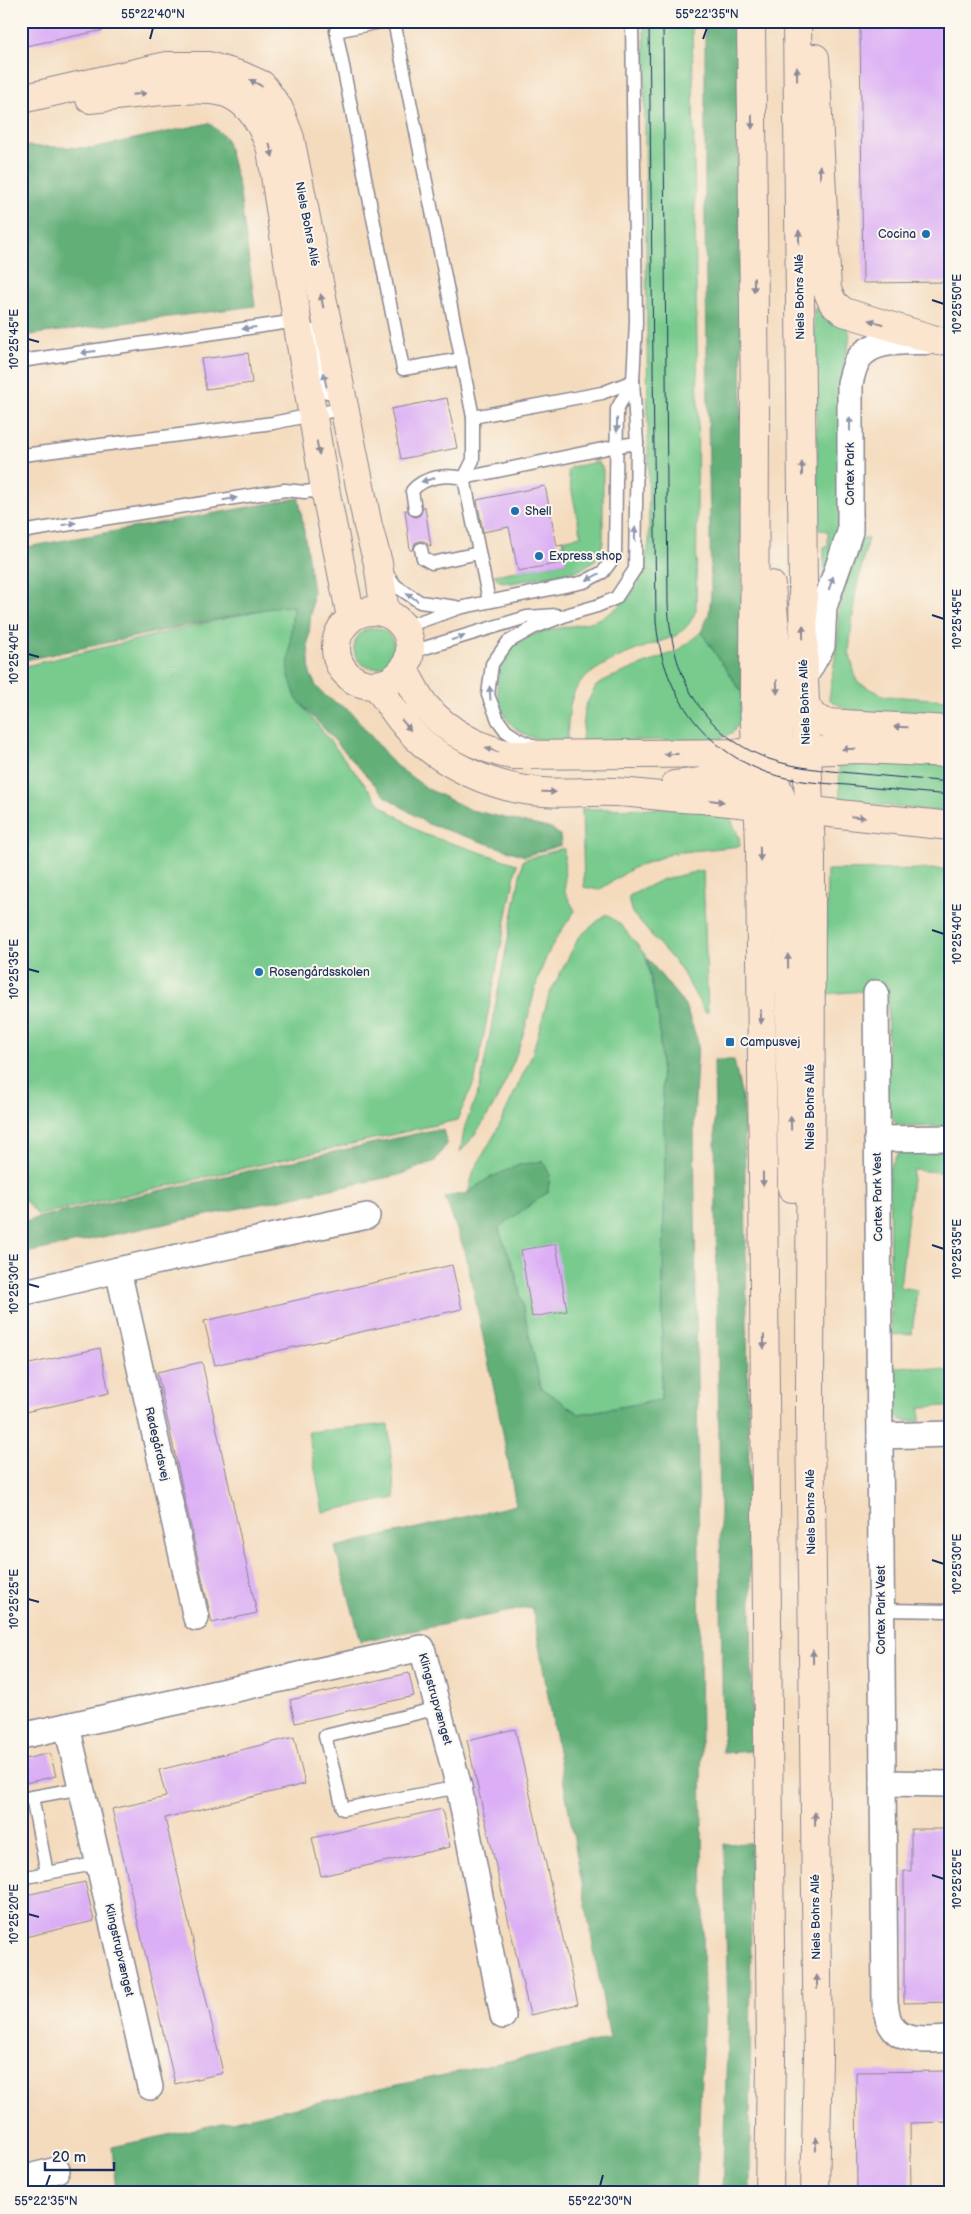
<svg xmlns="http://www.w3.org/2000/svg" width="971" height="2214" font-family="'Balsamiq Sans',sans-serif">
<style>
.green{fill:#78cb8d;stroke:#4a7d76}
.forest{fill:#62af78;stroke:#3e6f6b}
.building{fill:#dbaef5}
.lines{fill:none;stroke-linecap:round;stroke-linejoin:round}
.lane-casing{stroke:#88858e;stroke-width:15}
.street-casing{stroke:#88858e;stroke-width:28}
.secondary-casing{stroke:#88858e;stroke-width:30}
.lane{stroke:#fff;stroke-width:12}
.street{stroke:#fff;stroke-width:25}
.secondary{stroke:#fce5cf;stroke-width:28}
.tram{stroke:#1b2f5e;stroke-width:1}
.oneway{fill:#8c8a96}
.oneway2{fill:#8d97ae}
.ticks{fill:none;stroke:#1b2f5e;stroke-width:2}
.poi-dot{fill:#1f6fb2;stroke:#fbf7ec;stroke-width:2}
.labels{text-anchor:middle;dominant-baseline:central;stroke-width:4;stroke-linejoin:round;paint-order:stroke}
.street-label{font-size:12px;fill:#1b2f5e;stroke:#fbf7ec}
.poi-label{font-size:12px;fill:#1b2f5e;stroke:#fbf7ec;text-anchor:start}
.neatline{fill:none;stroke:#1b2f5e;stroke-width:2}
.ticks-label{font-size:12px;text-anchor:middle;fill:#1b2f5e}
</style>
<rect width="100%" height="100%" fill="#fbf7ec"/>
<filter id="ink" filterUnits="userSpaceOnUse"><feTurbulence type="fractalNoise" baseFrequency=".02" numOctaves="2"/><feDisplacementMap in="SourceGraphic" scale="10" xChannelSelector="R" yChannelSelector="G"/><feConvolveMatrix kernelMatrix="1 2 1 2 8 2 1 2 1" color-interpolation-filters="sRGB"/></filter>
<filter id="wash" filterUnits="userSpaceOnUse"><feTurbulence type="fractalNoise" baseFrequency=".0096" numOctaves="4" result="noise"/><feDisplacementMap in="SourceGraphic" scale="20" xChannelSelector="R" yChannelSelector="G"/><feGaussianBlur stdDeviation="1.12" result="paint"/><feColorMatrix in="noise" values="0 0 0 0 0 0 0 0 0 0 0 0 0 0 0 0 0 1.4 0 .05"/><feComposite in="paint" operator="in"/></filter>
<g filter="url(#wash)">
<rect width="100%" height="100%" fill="#f4dbbe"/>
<g class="green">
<path d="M644,21H692L698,409L696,610C691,623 686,629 675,636C645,648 585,663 573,695C568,709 568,726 567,741C550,741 534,741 519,731C492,713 489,666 515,645C543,621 585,633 614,610C639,591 645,572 649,542Z"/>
<path d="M814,308C863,331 850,328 842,375L846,511L824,578V547H828V531L819,530Z"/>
<path d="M598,462L603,469V542L600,553L595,560L580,570L511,583L499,581L494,575L566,562L562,540L581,536L568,472L571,467Z"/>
<path d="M862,538H868L855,596L849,652L857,682L885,696L950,700V718L855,715L829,699L838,636V611L844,585Z"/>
<path d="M293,605L288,672L296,698L382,806L423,834L517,864L475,1080L457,1120L38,1215L21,1196V667L265,609Z"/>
<circle cx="374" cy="648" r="20"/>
<path d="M701,632L742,693L739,723L733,732L718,740L582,741L585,707L596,686L607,679L679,650Z"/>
<path d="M841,762L950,764V813L840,801L839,764Z"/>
<path d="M688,808L729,815L739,837L740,846L673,853L633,868L599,890L584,887L582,809Z"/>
<path d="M564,848L565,892L575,911C563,928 551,944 544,963C535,983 532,1004 526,1025C512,1071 493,1117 460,1152L465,1126L480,1087L523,860Z"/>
<path d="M950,869V1126L908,1127L896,1124L887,1106L888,992L864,991L825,994L827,870Z"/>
<path d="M703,870L708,1012H705L680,968L632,913L629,903V896L661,880Z"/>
<path d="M606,914L622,926L646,956L659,1021L665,1157L661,1400L579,1414L541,1388L515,1271L498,1227L548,1192L468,1193L474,1170L496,1132L532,1055L549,995L579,937Z"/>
<path d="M950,1151V1173L913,1170L900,1287L917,1290L912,1334L891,1335L889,1168L897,1155L902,1152Z"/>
<path d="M950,1354V1406L920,1407V1421C914,1421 904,1422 900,1419C886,1411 892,1382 892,1368L908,1366L948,1371Z"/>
<path d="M388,1424L395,1498L323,1512L308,1432Z"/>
</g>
<g class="forest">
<path d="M705,21H737L742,412V693L701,632L709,614L711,595L705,224Z"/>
<path d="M209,123L226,138L239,187L255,306L21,336V146L92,148Z"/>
<path d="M299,498L313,591L308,645L310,673L316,686L328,698L350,711L395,765L428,789L471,810L552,829L560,835L561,845L525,856L428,824L385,796L296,698L288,672L293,606L265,609L21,661V548Z"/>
<path d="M647,958L685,1005L698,1042L694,1119L704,2007L696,2193H116L112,2147L610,2039L532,1607L361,1641L335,1547L516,1505L502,1428L466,1255L445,1197L468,1193L487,1179L519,1165L543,1161L550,1175L548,1192L498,1228L515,1271L541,1388L579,1414L661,1400L665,1157L659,1021Z"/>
<path d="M714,1060H734L744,1107L753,1751L723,1753Z"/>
<path d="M433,1130H443L447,1143L435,1161L399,1175L21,1254V1224L36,1218Z"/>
<path d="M751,1843L750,2193H722L728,2019L724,1844Z"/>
</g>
<g id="blocks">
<g class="building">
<path d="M21,21H103L104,30L21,47Z"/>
<path d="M950,25V282L863,283L860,26Z"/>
<path d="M248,353L252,383L206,389L201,359Z"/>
<path d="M447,398L457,448L401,459L391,409Z"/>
<path d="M545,486L557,546L563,545L566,562L518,571L509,527L483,532L477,500Z"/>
<path d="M423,507H425L431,547L424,541H420L415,543L413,550H410L405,510H407L412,516L416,517L420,515Z"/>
<path d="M556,1244L567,1311L532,1317L521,1250Z"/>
<path d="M452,1265L462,1309L215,1365L204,1321Z"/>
<path d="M100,1348L109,1393L21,1413V1366Z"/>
<path d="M202,1362L257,1613L212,1623L157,1372Z"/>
<path d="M409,1673L414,1696L295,1723L290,1700Z"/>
<path d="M515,1729L578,2004L530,2015L467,1740Z"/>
<path d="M294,1737L305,1784L165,1818L223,2073L175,2084L112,1809L166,1797L159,1770Z"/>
<path d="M50,1753L56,1776L21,1784V1760Z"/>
<path d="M442,1809L450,1847L321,1876L312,1838Z"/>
<path d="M911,1829H950V2002L904,2003V1871H911Z"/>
<path d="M85,1882L94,1921L21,1938V1896Z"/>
<path d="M950,2071V2122L910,2123L911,2193H857L856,2072Z"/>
</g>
</g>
</g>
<g filter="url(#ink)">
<use href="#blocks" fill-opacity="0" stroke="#88858e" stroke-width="1"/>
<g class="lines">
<defs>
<g id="lane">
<path d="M385,21L336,31L403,369L462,359"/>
<path d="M394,21L473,417V460L464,478L489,601"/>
<path d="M21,361L297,321L315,334L327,392"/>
<path d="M473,417L602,393L633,381"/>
<path d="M23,455L273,423L331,411"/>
<path d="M415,509L412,491C424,476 447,474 464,478L617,446L637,443"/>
<path d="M21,532L285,490L305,492L325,489"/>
<path d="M421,549L423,558L432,563L479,553"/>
<path d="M384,570L396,586L420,602L456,607"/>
<path d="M404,627L459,608L584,582L603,572L615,556L617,409L633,381"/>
<path d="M411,652L527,617L556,615"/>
<path d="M536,747L518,739L506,731L498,720L488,695L492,664L508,642L533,628L569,614L597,606L616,598L635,569L637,443L633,381L636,322L632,21"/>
<path d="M882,1610L950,1611"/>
<path d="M438,1708L325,1736L343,1809L459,1787"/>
<path d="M32,1797L47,1873"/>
<path d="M21,1799L82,1788"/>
<path d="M21,1878L99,1863"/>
</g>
<g id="street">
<path d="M804,678L822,646L824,607L850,532V383C852,376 854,366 858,360C872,337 909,343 932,341"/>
<path d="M876,993L885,2002C886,2009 887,2019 891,2025C901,2044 932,2040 950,2039"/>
<path d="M877,1139L950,1138"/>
<path d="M118,1270L196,1618"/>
<path d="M21,1293L118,1270L367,1216"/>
<path d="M880,1436L950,1434"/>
<path d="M67,1726L150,2087"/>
<path d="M21,1736L422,1648L459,1787L503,2016"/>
<path d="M883,1783L950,1784"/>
<path d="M21,2179L57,2170"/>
</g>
<g id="secondary">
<path d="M751,21L755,412L754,701L760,844L771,2060L769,2193"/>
<path d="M797,21L804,678L811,856L810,1414L818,2057L815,2193"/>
<path d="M815,58L827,290L833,303L844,312L939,341"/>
<path d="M21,99L167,66H208L242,76L262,85L279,109L290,138L368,526L378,563L385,612"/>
<path d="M90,99C122,96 205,82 231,95C253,106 263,127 271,149L297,321L325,489L351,617"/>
<path d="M771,585L776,640L779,752L782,769"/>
<circle cx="373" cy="648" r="37"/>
<path d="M404,670C411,682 417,696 426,707C448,732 479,749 512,755L755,753L859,749L950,753"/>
<path d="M377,686C386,699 395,713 406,726C438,764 494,789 543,792C567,794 591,791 615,792C644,793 673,799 702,799L950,826"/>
<path d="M805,704L813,717L827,723L950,730"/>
<path d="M703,754C728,758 762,763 777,787C790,809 787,889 788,918C789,1008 790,1098 792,1188"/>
<path d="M675,785L728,779L766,770"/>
</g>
</defs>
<use href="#lane" class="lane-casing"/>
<use href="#street" class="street-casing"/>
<use href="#secondary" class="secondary-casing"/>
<use href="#lane" class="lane"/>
<use href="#street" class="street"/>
<use href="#secondary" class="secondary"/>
<g class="tram">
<path d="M649,21L656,620C661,689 701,749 768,773C794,782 821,783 847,785C881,789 916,792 950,795"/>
<path d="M663,21L668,603C671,672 699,733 769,759C795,768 823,770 851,773C884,776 917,779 950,782"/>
</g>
</g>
<defs><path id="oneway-solid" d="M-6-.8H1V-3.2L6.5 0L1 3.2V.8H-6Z" transform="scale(1.25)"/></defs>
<g class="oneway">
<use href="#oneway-solid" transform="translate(797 74) rotate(-91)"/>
<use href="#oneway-solid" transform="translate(256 83) rotate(-151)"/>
<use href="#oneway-solid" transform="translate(139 94) rotate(-5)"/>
<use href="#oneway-solid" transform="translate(752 122) rotate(89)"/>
<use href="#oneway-solid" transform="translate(271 150) rotate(76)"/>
<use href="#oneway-solid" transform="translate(820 172) rotate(-92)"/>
<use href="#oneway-solid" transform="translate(799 237) rotate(-91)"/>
<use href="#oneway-solid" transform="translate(754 285) rotate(89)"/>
<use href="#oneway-solid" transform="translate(322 301) rotate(-101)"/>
<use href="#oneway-solid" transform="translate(876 322) rotate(-163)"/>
<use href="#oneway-solid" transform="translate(318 448) rotate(80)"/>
<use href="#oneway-solid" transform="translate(802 469) rotate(-91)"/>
<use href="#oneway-solid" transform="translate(803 632) rotate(-91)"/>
<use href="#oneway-solid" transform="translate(777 687) rotate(89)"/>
<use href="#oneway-solid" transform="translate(406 725) rotate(49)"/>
<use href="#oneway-solid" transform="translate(901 727) rotate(-179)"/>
<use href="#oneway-solid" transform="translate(849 749) rotate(178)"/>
<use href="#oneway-solid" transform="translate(492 750) rotate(-159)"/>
<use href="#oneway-solid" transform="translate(671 754) rotate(180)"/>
<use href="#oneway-solid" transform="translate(549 792) rotate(1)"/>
<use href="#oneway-solid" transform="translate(717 801) rotate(7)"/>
<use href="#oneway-solid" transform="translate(858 817) rotate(6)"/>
<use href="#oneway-solid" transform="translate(760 854) rotate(89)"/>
<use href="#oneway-solid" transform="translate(788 961) rotate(-91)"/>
<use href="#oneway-solid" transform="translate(761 1017) rotate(89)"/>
<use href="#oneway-solid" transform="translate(791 1123) rotate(-91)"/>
<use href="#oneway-solid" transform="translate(763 1179) rotate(89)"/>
<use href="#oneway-solid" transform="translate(764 1342) rotate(89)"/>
<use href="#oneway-solid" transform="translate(813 1657) rotate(-91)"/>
<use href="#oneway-solid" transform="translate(815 1819) rotate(-91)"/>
<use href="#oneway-solid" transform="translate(817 1982) rotate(-91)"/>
<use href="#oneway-solid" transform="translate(816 2144) rotate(-89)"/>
</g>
<g class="oneway2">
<use href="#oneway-solid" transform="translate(249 328) rotate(172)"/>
<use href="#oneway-solid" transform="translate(88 352) rotate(172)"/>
<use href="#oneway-solid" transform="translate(325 380) rotate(-102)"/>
<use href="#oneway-solid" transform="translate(850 424) rotate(-90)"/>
<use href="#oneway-solid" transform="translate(617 425) rotate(90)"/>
<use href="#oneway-solid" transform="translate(428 480) rotate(165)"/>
<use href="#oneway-solid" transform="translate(230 499) rotate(-9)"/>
<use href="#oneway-solid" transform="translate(69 524) rotate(-9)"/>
<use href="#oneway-solid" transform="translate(635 534) rotate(-89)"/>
<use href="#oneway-solid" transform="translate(593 577) rotate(151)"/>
<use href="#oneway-solid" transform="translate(831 583) rotate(-72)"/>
<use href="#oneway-solid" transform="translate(412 597) rotate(-145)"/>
<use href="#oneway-solid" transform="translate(458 638) rotate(-17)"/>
<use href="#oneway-solid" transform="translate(490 693) rotate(-94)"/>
</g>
</g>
<path class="ticks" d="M150,39L153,28M703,39L707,28M932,300L944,304M28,339L39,342M932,615L944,619M28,654L39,657M932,930L944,934M28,969L39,972M932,1245L944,1249M28,1284L39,1287M932,1560L944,1564M28,1599L39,1602M932,1875L944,1879M28,1914L39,1917M46,2186L50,2175M600,2186L603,2175"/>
<g class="poi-dot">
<circle cx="926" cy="234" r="5"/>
<circle cx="515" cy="511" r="5"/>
<circle cx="539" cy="556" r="5"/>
<circle cx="259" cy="972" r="5"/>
<rect x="725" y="1037" width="10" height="10" rx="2.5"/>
</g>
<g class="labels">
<g class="street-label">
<text transform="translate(307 224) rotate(79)">Niels Bohrs Allé</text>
<text transform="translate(800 297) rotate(-91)">Niels Bohrs Allé</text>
<text transform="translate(850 474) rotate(-90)">Cortex Park</text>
<text transform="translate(805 702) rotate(-92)">Niels Bohrs Allé</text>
<text transform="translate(810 1107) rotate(-90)">Niels Bohrs Allé</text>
<text transform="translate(878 1197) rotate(-91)">Cortex Park Vest</text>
<text transform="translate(157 1444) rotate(77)">Rødegårdsvej</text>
<text transform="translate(811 1512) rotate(-91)">Niels Bohrs Allé</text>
<text transform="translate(881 1610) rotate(-90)">Cortex Park Vest</text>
<text transform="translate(435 1699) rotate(74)">Klingstrupvænget</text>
<text transform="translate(816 1917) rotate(-91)">Niels Bohrs Allé</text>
<text transform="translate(119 1950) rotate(77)">Klingstrupvænget</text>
</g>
<g class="poi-label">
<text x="916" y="234" text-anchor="end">Cocina</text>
<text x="525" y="511">Shell</text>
<text x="549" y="556">Express shop</text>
<text x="269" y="972">Rosengårdsskolen</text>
<text x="740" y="1042">Campusvej</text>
</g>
</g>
<rect width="971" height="2214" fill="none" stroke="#fbf7ec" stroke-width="55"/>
<path d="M45 2162v8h69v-8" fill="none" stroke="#1b2f5e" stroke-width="2.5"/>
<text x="52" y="2162" font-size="15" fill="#1b2f5e" stroke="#fbf7ec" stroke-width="4" paint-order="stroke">20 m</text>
<rect x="28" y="28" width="916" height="2158" class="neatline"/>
<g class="ticks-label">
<text x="153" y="18">55°22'40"N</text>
<text x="707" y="18">55°22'35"N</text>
<text transform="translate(957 304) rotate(-90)" y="4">10°25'50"E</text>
<text transform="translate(14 339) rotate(-90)" y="4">10°25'45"E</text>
<text transform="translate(957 619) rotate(-90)" y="4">10°25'45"E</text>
<text transform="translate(14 654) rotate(-90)" y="4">10°25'40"E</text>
<text transform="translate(957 934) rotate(-90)" y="4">10°25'40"E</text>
<text transform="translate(14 969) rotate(-90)" y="4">10°25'35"E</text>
<text transform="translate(957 1249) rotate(-90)" y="4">10°25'35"E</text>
<text transform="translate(14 1284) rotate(-90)" y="4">10°25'30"E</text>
<text transform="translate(957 1564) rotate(-90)" y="4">10°25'30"E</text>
<text transform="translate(14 1599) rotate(-90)" y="4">10°25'25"E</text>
<text transform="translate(957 1879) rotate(-90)" y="4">10°25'25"E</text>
<text transform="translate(14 1914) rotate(-90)" y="4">10°25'20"E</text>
<text x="46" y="2205">55°22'35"N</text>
<text x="600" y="2205">55°22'30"N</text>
</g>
</svg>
